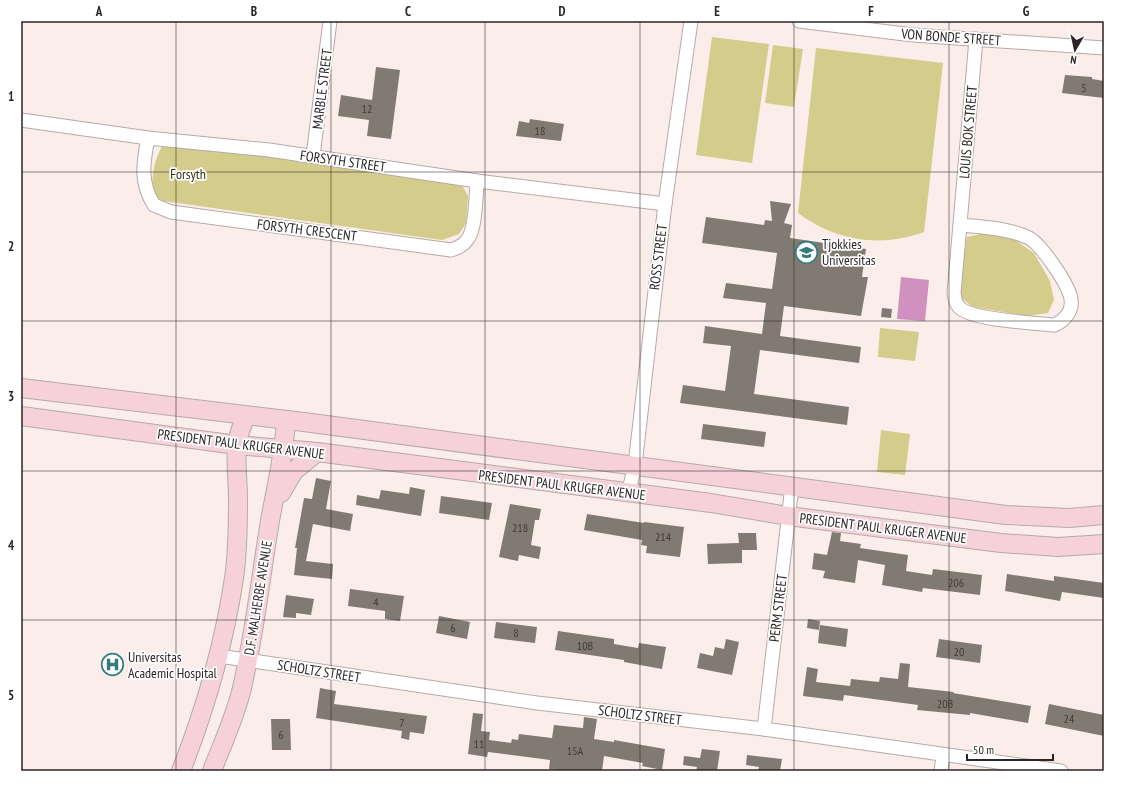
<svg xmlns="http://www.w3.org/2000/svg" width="1125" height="792" font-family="'PT Sans Narrow',sans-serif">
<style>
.green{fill:#d3cc8a}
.water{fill:#d091bf}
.building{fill:#817a72}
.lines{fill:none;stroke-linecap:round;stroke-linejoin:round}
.street-casing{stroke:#b6aaa6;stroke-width:15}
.secondary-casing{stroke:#b6aaa6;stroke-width:20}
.street{stroke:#fff;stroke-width:13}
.secondary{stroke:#f6d1da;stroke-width:18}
.grid{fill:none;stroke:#2b2625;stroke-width:1;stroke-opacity:0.55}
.labels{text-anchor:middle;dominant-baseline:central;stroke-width:3.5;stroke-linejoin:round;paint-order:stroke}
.number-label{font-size:12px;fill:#403b38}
.street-label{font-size:14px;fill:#2b2625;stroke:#fff}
.park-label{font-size:14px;fill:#353110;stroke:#fff}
.poi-label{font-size:14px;fill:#2b2625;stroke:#fff;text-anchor:start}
.neatline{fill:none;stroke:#2b2625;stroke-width:1.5}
.grid-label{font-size:13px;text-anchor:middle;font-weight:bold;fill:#2b2625}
</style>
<rect width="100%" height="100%" fill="#fbeeea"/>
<g class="green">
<path d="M712,37L769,44L752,163L696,155Z"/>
<path d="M773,45L803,49L794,107L765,103Z"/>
<path d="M816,48L943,63L924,232C879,248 836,241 798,213Z"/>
<path d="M181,142L462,185L468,196L466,223L459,234L442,240L163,201L153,195C151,176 154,159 164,143Z"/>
<path d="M985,233L1012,238L1034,253L1050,281L1054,300L1048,313L1027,316L973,307L959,296L960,274L967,237Z"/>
<path d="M880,328L919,332L915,361L878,357Z"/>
<path d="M881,430L910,434L905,475L877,472Z"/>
</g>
<path class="water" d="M901,277L929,280L925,321L897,319Z"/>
<g class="building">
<path d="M376,67L400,70L391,139L367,136L369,120L338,116L341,95L372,100Z"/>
<path d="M1065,75L1092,77V79L1104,81V98L1062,93Z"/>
<path d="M530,119L564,124L561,141L516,136L519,121L529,123Z"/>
<path d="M770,201L791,204L784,223L792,225L790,238L866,249L862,277H868L861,316L784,306L780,336L861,347L859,363L760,350L754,394L849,407L847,425L680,403L683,385L725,391L731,346L703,343L705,326L762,334L766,303L723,298L726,283L772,289L777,253L702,243L706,217L764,225L765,220L772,221Z"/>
<path d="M882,308L892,309L891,318L881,317Z"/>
<path d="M703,424L766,432L764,447L701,439Z"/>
<path d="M316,478L331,481L326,509L353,514L350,531L313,524L306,561L333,564L332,579L294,575L297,548H295L304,498L312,499Z"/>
<path d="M410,487L425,490L421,516L356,505L357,495L379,499L381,490L409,494Z"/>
<path d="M441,496L492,503L489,520L439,513Z"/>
<path d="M510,504L541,509L539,520H535L531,545L541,547L539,559L519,555L518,561L499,557Z"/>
<path d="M587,514L644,523V522L684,527L680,557L646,553L647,546L641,545L642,540L584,530Z"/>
<path d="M832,532L841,533L840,541L861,544L860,548L908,555L906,571L932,575L933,569L982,575L980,595L923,588L922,592L882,585L885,565L858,560L855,583L823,578L825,571L812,569L814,553L827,555Z"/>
<path d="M738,533H756L757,550H742V563L708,564L707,544L739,543Z"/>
<path d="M1007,574L1054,581V576L1104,583V598L1062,592L1060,601L1005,591Z"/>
<path d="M350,589L404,596L400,621L385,619V611L348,606Z"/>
<path d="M286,595L314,599L311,615L296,613V618L283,617Z"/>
<path d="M439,616L470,622L467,639L436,633Z"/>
<path d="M808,619L820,621L819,630L807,628Z"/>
<path d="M496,622L537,627L535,643L494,638Z"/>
<path d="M820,625L848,629L846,647L818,643Z"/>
<path d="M558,631L614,639V644L638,648L639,643L666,647L662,669L624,662V660L555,650Z"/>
<path d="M726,639L739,642L732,675L697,668L700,653L713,656L715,647L724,649Z"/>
<path d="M939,639L982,645L980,663L936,657Z"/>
<path d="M900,663L910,664L908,687L954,692L953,693L1031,706L1028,723L970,713V715L917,710L918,705L844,695L843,701L803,696L807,667L818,669L816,682L850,686L851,679L879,682L880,677L898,679Z"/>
<path d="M320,688L336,691L334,704L427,716L424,734L410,732L409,740L401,738L402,731L316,718Z"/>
<path d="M1049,704L1104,715V736L1045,724Z"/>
<path d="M473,713L483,714L481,731L490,732L489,740L511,743L512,739L518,740L519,734L552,738L554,725L583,728L584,717L597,719L594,739L614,742V740L665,749L662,770L642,766L643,763L604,756L602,771H567L549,769L550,760L488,752L487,757L468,754Z"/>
<path d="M271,719H290L291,750H272Z"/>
<path d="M702,749L720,751L717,771H696L697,767L683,765L684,756L700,758Z"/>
<path d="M747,755L782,759L780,771H758L759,767L746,765Z"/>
</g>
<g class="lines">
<defs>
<g id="street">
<path d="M799,21L913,35L1104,48"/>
<path d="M21,120L148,138L269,150L477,181L665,204"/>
<path d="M148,138C143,163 140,183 154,205L171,212L451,250C457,248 463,246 467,240C476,230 476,195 477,181"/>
<path d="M313,156L330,21"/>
<path d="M961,225C983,227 1006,228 1027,237C1040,242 1069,285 1071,299C1073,311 1065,320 1055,325C1036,323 970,320 959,307C955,303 955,298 954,293L976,39"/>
<path d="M628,494L635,465L665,204L691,21"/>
<path d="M219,656L537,703L764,729L1061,771"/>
<path d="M764,729L792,486"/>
<path d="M941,771L943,756"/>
</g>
<g id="secondary">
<path d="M21,388L304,422L1006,515L1069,518L1104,515"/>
<path d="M21,416L237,445L317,452L711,503L788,516L1001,543L1058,547L1104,544"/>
<path d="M281,493L294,471L317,452"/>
<path d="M181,771C206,707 224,645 234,578C238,552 238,525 238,499C238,470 231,441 247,416"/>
<path d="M212,771C222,745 234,719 241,692C254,638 260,582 269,527C275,490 284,459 286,420"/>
</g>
</defs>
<use href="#street" class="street-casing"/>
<use href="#secondary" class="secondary-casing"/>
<use href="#street" class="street"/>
<use href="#secondary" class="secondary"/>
</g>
<path class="grid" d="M176,21V771M331,21V771M485,21V771M640,21V771M794,21V771M949,21V771M21,172H1104M21,321H1104M21,471H1104M21,620H1104"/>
<defs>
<symbol id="school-ring" viewBox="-11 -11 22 22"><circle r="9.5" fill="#fff" stroke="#347d7f" stroke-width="1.5"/><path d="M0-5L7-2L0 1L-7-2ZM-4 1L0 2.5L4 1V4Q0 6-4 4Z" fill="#347d7f"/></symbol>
<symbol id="hospital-ring" viewBox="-11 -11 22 22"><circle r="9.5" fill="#fff" stroke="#347d7f" stroke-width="1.5"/><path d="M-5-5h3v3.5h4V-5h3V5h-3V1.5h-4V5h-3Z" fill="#347d7f"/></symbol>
</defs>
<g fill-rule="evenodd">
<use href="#school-ring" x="794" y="240" width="25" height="25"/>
<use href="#hospital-ring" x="100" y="652" width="25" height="25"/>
</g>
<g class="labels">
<g class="number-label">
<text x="1084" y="87">5</text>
<text x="367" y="108">12</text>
<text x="540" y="130">18</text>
<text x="520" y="527">218</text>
<text x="663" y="536">214</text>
<text x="956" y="582">206</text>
<text x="376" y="601">4</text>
<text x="453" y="627">6</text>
<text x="516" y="632">8</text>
<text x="585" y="645">10B</text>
<text x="959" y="651">20</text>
<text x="945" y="703">20B</text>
<text x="1069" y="718">24</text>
<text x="402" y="722">7</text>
<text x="281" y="734">6</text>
<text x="479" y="743">11</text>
<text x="575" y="750">15A</text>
</g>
<g class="street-label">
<text transform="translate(951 37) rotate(4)">VON BONDE STREET</text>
<text transform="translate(322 89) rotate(-83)">MARBLE STREET</text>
<text transform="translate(968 132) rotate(-85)">LOUIS BOK STREET</text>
<text transform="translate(343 161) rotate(8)">FORSYTH STREET</text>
<text transform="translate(307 230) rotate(7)">FORSYTH CRESCENT</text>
<text transform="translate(658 257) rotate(-83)">ROSS STREET</text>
<text transform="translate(241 444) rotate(7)">PRESIDENT PAUL KRUGER AVENUE</text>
<text transform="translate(562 485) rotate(7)">PRESIDENT PAUL KRUGER AVENUE</text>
<text transform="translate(883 528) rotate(7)">PRESIDENT PAUL KRUGER AVENUE</text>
<text transform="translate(258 598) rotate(-81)">D.F. MALHERBE AVENUE</text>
<text transform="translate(778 608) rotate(-83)">PERM STREET</text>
<text transform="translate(319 671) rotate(9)">SCHOLTZ STREET</text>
<text transform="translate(640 715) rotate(7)">SCHOLTZ STREET</text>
</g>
<g class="park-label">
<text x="188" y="174">Forsyth</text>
</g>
<g class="poi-label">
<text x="822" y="244">Tjokkies<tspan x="822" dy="16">Universitas</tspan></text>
<text x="128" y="657">Universitas<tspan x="128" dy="16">Academic Hospital</tspan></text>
</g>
</g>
<rect width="1125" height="792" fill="none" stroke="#ffffff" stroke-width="44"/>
<g transform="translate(1075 50) rotate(189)" stroke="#ffffff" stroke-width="3" paint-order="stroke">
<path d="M0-3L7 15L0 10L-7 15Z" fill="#2b2625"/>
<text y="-6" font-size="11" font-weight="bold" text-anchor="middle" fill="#2b2625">N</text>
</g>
<path d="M967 754v6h86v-6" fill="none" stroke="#2b2625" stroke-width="2"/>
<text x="973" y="754" font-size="12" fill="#2b2625" stroke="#ffffff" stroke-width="3" paint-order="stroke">50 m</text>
<rect x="22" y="22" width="1081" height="748" class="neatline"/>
<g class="grid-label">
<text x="99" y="16">A</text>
<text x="254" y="16">B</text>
<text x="408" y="16">C</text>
<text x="562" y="16">D</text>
<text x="717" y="16">E</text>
<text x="871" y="16">F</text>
<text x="1026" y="16">G</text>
<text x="11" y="101">1</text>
<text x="11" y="251">2</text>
<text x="11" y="401">3</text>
<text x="11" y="550">4</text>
<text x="11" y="700">5</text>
</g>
</svg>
